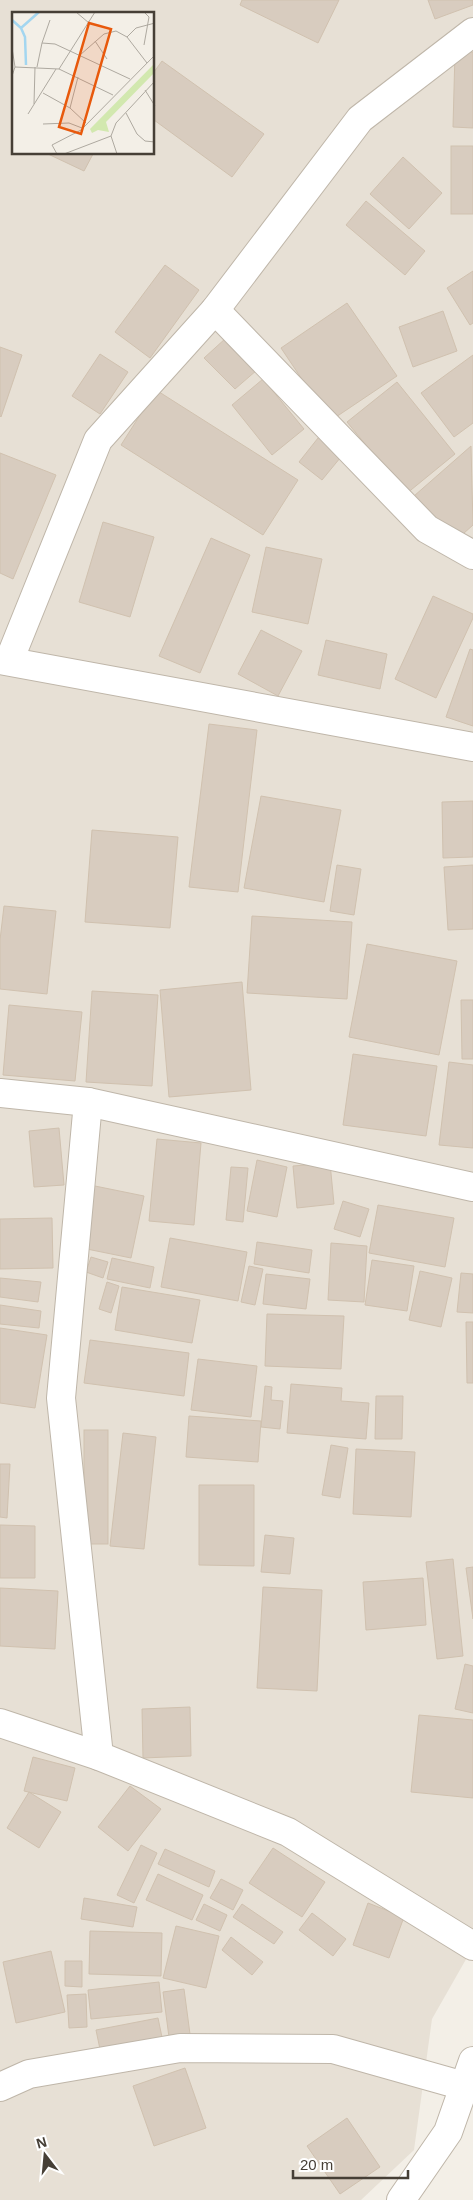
<svg xmlns="http://www.w3.org/2000/svg" width="473" height="2200" font-family="Helvetica,sans-serif">
<style>
.residential{fill:#e7e0d5;fill-rule:evenodd}
.building{fill:#d8ccbf;stroke:#d0c1af}
.lines{fill:none;stroke-linecap:round;stroke-linejoin:round}
.minor-casing{stroke:#bfb6a9;stroke-width:30}
.minor{stroke:#fff;stroke-width:28}
.inset-river{fill:none;stroke:#a3d6f0;stroke-width:2.5}
.inset-road{fill:none;stroke:#aea9a0;stroke-width:1}
.view{fill:#e8590c;fill-opacity:0.15;stroke:#e8590c;stroke-width:2.5}
.inset-edge{fill:none;stroke:#463f36;stroke-width:2.5}
</style>
<rect width="100%" height="100%" fill="#f3efe7"/>
<path class="residential" d="M0,0H473V1947L432,2019L414,2150L361,2200H0ZM14,14H154V154H14Z"/>
<g class="building">
<path d="M242,0H339L318,43L240,5Z"/>
<path d="M428,0H473V5L435,19Z"/>
<path d="M455,52H473V128L453,127Z"/>
<path d="M162,61L264,134L232,177L154,120V72Z"/>
<rect x="451" y="146" width="22" height="68"/>
<path d="M48,154H93L84,171Z"/>
<path d="M403,157L442,193L409,229L370,194Z"/>
<path d="M366,201L425,251L405,275L346,225Z"/>
<path d="M165,265L199,290L150,358L115,332Z"/>
<path d="M473,271V323L470,325L447,288Z"/>
<path d="M347,303L397,376L330,421L281,348Z"/>
<path d="M443,311L457,351L413,367L399,327Z"/>
<path d="M226,338L257,370L235,389L204,358Z"/>
<path d="M0,347L22,355L1,417L0,416Z"/>
<path d="M100,354L128,372L100,414L72,396Z"/>
<path d="M473,355V423L454,437L421,393Z"/>
<path d="M263,379L304,429L272,455L232,405Z"/>
<path d="M397,382L455,454L406,494L347,422Z"/>
<path d="M156,390L298,480L263,535L121,445Z"/>
<path d="M322,433L345,452L322,480L299,462Z"/>
<path d="M471,446L473,525L454,542L414,496Z"/>
<path d="M0,453L56,475L13,579L0,573Z"/>
<path d="M103,522L154,537L130,617L79,602Z"/>
<path d="M211,538L250,555L200,673L159,656Z"/>
<path d="M266,547L322,559L308,624L252,612Z"/>
<path d="M433,596L473,614V618L436,698L395,679Z"/>
<path d="M261,630L302,651L278,696L238,674Z"/>
<path d="M326,640L387,654L380,689L318,675Z"/>
<path d="M470,649L473,650V726L446,717Z"/>
<path d="M209,724L257,730L238,892L189,887Z"/>
<path d="M261,796L341,810L324,902L244,888Z"/>
<path d="M473,801V857L443,858L442,802Z"/>
<path d="M92,830L178,837L170,928L85,922Z"/>
<path d="M337,865L361,869L354,915L330,911Z"/>
<path d="M473,865V929L448,930L444,867Z"/>
<path d="M4,906L56,911L47,994L0,989V940Z"/>
<path d="M252,916L352,922L347,999L247,993Z"/>
<path d="M367,944L457,961L439,1055L349,1037Z"/>
<path d="M242,982L251,1090L169,1097L160,990Z"/>
<path d="M92,991L158,995L152,1086L86,1082Z"/>
<path d="M461,1000H473V1059H462Z"/>
<path d="M9,1005L82,1012L75,1081L3,1075Z"/>
<path d="M353,1054L437,1066L426,1136L343,1125Z"/>
<path d="M449,1062L473,1065V1148L439,1145Z"/>
<path d="M59,1128L64,1185L34,1187L29,1131Z"/>
<path d="M157,1139L201,1143L194,1225L149,1221Z"/>
<path d="M257,1160L287,1167L277,1217L247,1211Z"/>
<path d="M330,1163L334,1204L297,1208L293,1166Z"/>
<path d="M231,1167L248,1168L243,1222L226,1220Z"/>
<path d="M90,1185L144,1196L131,1258L77,1247Z"/>
<path d="M343,1201L369,1209L360,1237L334,1229Z"/>
<path d="M378,1205L454,1218L445,1267L369,1253Z"/>
<path d="M52,1218L53,1268L0,1269V1219Z"/>
<path d="M170,1238L247,1252L238,1301L161,1287Z"/>
<path d="M257,1242L312,1250L309,1273L254,1264Z"/>
<path d="M331,1243L367,1246L364,1302L328,1300Z"/>
<path d="M91,1257L108,1262L103,1278L86,1272Z"/>
<path d="M112,1258L154,1267L150,1288L107,1279Z"/>
<path d="M372,1260L414,1266L407,1311L365,1305Z"/>
<path d="M249,1266L263,1269L255,1305L241,1302Z"/>
<path d="M420,1271L452,1278L441,1327L409,1320Z"/>
<path d="M461,1273L473,1274V1313L457,1312Z"/>
<path d="M266,1274L310,1279L306,1309L263,1304Z"/>
<path d="M0,1278L41,1282L38,1302L0,1297Z"/>
<path d="M107,1282L119,1286L111,1313L99,1309Z"/>
<path d="M122,1287L200,1300L192,1343L115,1330Z"/>
<path d="M0,1305L41,1311L39,1328L0,1324Z"/>
<path d="M267,1314L344,1316L341,1369L265,1366Z"/>
<path d="M466,1322H473V1383H467Z"/>
<path d="M0,1328L47,1335L35,1408L0,1403Z"/>
<path d="M90,1340L189,1353L184,1396L84,1383Z"/>
<path d="M198,1359L257,1366L251,1417L191,1410Z"/>
<path d="M291,1384L342,1388L341,1401L369,1403L366,1439L287,1433Z"/>
<path d="M265,1386L272,1387L271,1400L283,1401L280,1429L261,1427Z"/>
<path d="M376,1396H403L402,1439H375Z"/>
<path d="M189,1416L261,1421L258,1462L186,1457Z"/>
<rect x="84" y="1430" width="24" height="114"/>
<path d="M123,1433L156,1437L144,1549L110,1546Z"/>
<path d="M331,1445L348,1448L340,1498L322,1495Z"/>
<path d="M356,1449L415,1452L411,1517L353,1514Z"/>
<path d="M0,1464H10L7,1518L0,1517Z"/>
<path d="M199,1485H254V1566L199,1565Z"/>
<path d="M0,1525L35,1526V1578H0Z"/>
<path d="M265,1535L294,1538L290,1574L261,1572Z"/>
<path d="M453,1559L463,1656L437,1659L426,1562Z"/>
<path d="M473,1567V1619L466,1568Z"/>
<path d="M423,1578L426,1625L366,1630L363,1582Z"/>
<path d="M263,1587L322,1590L317,1691L257,1688Z"/>
<path d="M0,1588L58,1591L55,1649L0,1646Z"/>
<path d="M465,1664L473,1666V1713L455,1709Z"/>
<path d="M190,1707L191,1756L143,1758L142,1709Z"/>
<path d="M419,1715L473,1720V1798L411,1792Z"/>
<path d="M33,1757L75,1768L67,1801L24,1791Z"/>
<path d="M130,1786L161,1809L128,1851L98,1827Z"/>
<path d="M29,1792L61,1812L39,1848L7,1828Z"/>
<path d="M141,1845L157,1853L134,1903L117,1895Z"/>
<path d="M273,1848L325,1882L302,1917L249,1883Z"/>
<path d="M165,1849L215,1871L209,1887L158,1864Z"/>
<path d="M158,1874L203,1895L192,1920L146,1900Z"/>
<path d="M221,1879L243,1890L233,1910L210,1898Z"/>
<path d="M84,1898L137,1907L133,1927L81,1919Z"/>
<path d="M368,1903L404,1917L389,1958L353,1945Z"/>
<path d="M204,1904L227,1915L220,1931L196,1920Z"/>
<path d="M242,1904L283,1932L274,1944L233,1917Z"/>
<path d="M312,1913L346,1939L333,1956L299,1930Z"/>
<path d="M176,1926L219,1936L206,1988L163,1978Z"/>
<path d="M90,1931L162,1933L161,1976L89,1974Z"/>
<path d="M231,1937L263,1962L252,1975L222,1950Z"/>
<path d="M51,1951L65,2012L16,2023L3,1962Z"/>
<path d="M65,1961H82V1987L65,1986Z"/>
<path d="M159,1982L162,2012L91,2019L88,1990Z"/>
<path d="M184,1989L190,2034L169,2037L163,1992Z"/>
<path d="M86,1994L87,2027L69,2028L67,1995Z"/>
<path d="M158,2018L163,2042L101,2054L96,2030Z"/>
<path d="M185,2068L206,2128L154,2146L133,2086Z"/>
<path d="M347,2118L380,2167L340,2194L307,2146Z"/>
</g>
<g class="lines">
<defs>
<g id="minor">
<path d="M215,310L427,529L473,555"/>
<path d="M0,660L473,747"/>
<path d="M9,661L98,440L215,310L360,119L473,32"/>
<path d="M0,1093L88,1102L473,1187"/>
<path d="M88,1102L61,1398L99,1756"/>
<path d="M0,1723L99,1756L288,1832L473,1946"/>
<path d="M0,2087L29,2074L180,2048L333,2049L464,2086"/>
<path d="M401,2200L448,2132L473,2061"/>
</g>
</defs>
<use href="#minor" class="minor-casing"/>
<use href="#minor" class="minor"/>
</g>
<g transform="translate(12 12)">
<rect width="142" height="142" fill="#f3efe7"/>
<path d="M142,52V61L94,110L97,120L86,118L80,121L78,117Z" fill="#d2e8af"/>
<path class="inset-river" d="M0,8L9,16L27,0M9,16L13,25L14,53"/>
<path class="inset-road" d="M64,0L77,11M132,0L137,5L132,33M115,25L135,51M83,29L95,47M30,31L38,8M0,36L3,55L0,64M68,43L92,22L104,19L115,25L124,16L143,11M3,55L47,57L83,0M25,55L30,31L43,32L118,67M47,57L101,83M133,78L143,94M31,81L58,96L74,111M22,92L23,55M58,96L66,65M114,101L125,122L133,129L143,130M16,102L44,57M31,112L57,111L70,116M45,142L40,133L69,118L143,43M52,142L99,124M105,142L99,124L104,111L143,69"/>
<path class="view" d="M77,11L99,17L69,122L47,115Z"/>
<rect width="142" height="142" class="inset-edge"/>
</g>
<g transform="translate(45 2155) rotate(344)" stroke="#ffffff" stroke-width="4" paint-order="stroke">
<path d="M0-4L9 19L0 12L-9 19Z" fill="#463f36"/>
<text y="-8" font-size="14" font-weight="bold" text-anchor="middle" fill="#463f36">N</text>
</g>
<path d="M293 2170v8h115v-8" fill="none" stroke="#463f36" stroke-width="2.5"/>
<text x="300" y="2170" font-size="15" fill="#463f36" stroke="#ffffff" stroke-width="4" paint-order="stroke">20 m</text>
</svg>
